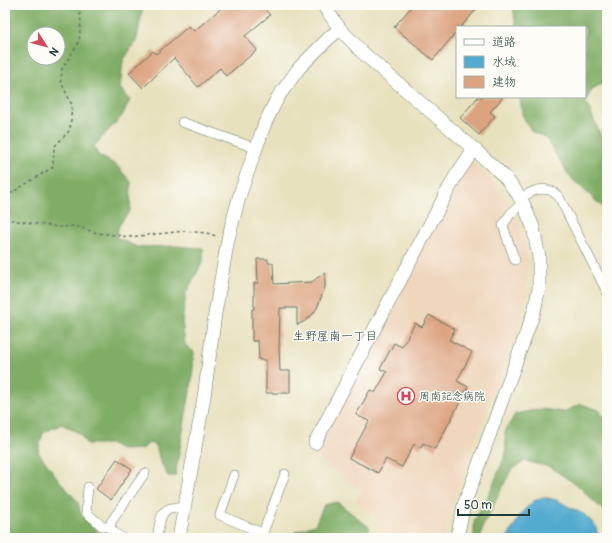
<svg xmlns="http://www.w3.org/2000/svg" width="612" height="543" font-family="Pangolin,'Klee One',sans-serif">
<style>
.built{fill:#efd6bc}
.forest{fill:#80ad66;stroke:#50754d;fill-rule:evenodd}
.water{fill:#53abd0;stroke:#397482}
.building{fill:#dca380}
.lines{fill:none;stroke-linecap:round;stroke-linejoin:round}
.street-casing{stroke:#657664;stroke-width:10}
.secondary-casing{stroke:#657664;stroke-width:14}
.path{stroke:#657664;stroke-width:1.5;stroke-dasharray:3 3;stroke-linecap:butt}
.street{stroke:#fff;stroke-width:9}
.secondary{stroke:#fff;stroke-width:13}
.labels{text-anchor:middle;dominant-baseline:central;stroke-width:3;stroke-linejoin:round;paint-order:stroke}
.poi-label{font-size:11px;fill:#1f3d34;stroke:#fdfcf7;text-anchor:start}
.neighbourhood-label{font-size:12px;fill:#1f3d34;stroke:#fdfcf7}
</style>
<rect width="100%" height="100%" fill="#fdfcf7"/>
<filter id="ink" filterUnits="userSpaceOnUse"><feTurbulence type="fractalNoise" baseFrequency=".025" numOctaves="2"/><feDisplacementMap in="SourceGraphic" scale="8" xChannelSelector="R" yChannelSelector="G"/><feConvolveMatrix kernelMatrix="1 2 1 2 8 2 1 2 1" color-interpolation-filters="sRGB"/></filter>
<filter id="wash" filterUnits="userSpaceOnUse"><feTurbulence type="fractalNoise" baseFrequency=".012" numOctaves="4" result="noise"/><feDisplacementMap in="SourceGraphic" scale="16" xChannelSelector="R" yChannelSelector="G"/><feGaussianBlur stdDeviation="0.9" result="paint"/><feColorMatrix in="noise" values="0 0 0 0 0 0 0 0 0 0 0 0 0 0 0 0 0 1.4 0 .05"/><feComposite in="paint" operator="in"/></filter>
<g filter="url(#wash)">
<rect width="100%" height="100%" fill="#e7e1bd"/>
<path class="built" d="M464,154L488,176L508,203L520,226L526,250L527,284L522,315L476,437L455,495L445,532L446,538H376L383,523L356,501L362,491L306,449L382,303Z"/>
<g class="forest">
<path d="M5,5H143L137,39L123,61L120,88L130,100L122,116L94,146L98,155L116,165L131,182L130,211L119,225L116,237L137,247L176,246L203,248V261L186,293L182,321L185,345L194,352L192,380L175,476H168L160,461L156,445L149,443L142,449L122,450L112,444H87L80,434L62,424L43,433L38,452L58,479L78,502L81,515L102,535L107,538H5ZM34,34H58V58H34Z"/>
<path d="M513,5H607V80L591,90L586,102L607,150V211L570,177L545,137L532,132L522,114L520,97H585V27H516Z"/>
<path d="M581,404L599,410L607,423V514L577,485L550,467L525,461L511,470L482,528L481,538H474V521L489,494L506,454L505,432L515,414L541,409L563,412Z"/>
<path d="M337,502L370,528L365,538H292L296,531L315,525L324,505Z"/>
</g>
<path class="water" d="M543,497L556,500L585,515L592,522L596,527L598,538H507L523,511L534,501Z"/>
<g id="blocks">
<g class="building">
<path d="M225,5H261L270,15L245,36L257,50L226,76L220,68L198,87L174,58L143,88L129,73L153,51L156,54L189,26L194,31Z"/>
<path d="M413,5H480L461,27H457V31L433,60L394,27Z"/>
<path d="M478,97H503L490,112L495,116L479,135L460,118Z"/>
<path d="M257,259H268V263H273L274,284L312,282L317,278L325,273V287L317,308L313,314L305,321L297,325V308H280L279,348L280,371H290V393H266V360H259L258,341H252V309H254V283H258Z"/>
<path d="M429,315L455,329L449,340L472,352L457,381L468,387L435,449L423,443L421,448L414,444L402,467L386,459L378,473L349,458L369,421L356,415L370,390L375,393L387,372L380,369L394,343L402,347L415,323L422,327Z"/>
<path d="M117,459L132,469L111,500L96,489Z"/>
</g>
</g>
</g>
<g filter="url(#ink)">
<use href="#blocks" fill-opacity="0" stroke="#657664" stroke-width="1"/>
<g class="lines">
<defs>
<g id="street">
<path d="M182,122L255,148"/>
<path d="M520,199C528,193 538,187 548,190C552,190 556,194 559,197L607,292"/>
<path d="M515,260L507,238L503,225L511,213L523,203"/>
<path d="M234,475L220,515L262,533"/>
<path d="M88,487L86,512L102,526L110,528L116,534L123,538"/>
<path d="M110,528L111,522L145,473"/>
<path d="M157,538C159,529 159,513 168,509C173,506 180,508 184,508"/>
<path d="M261,538L285,474"/>
</g>
<g id="secondary">
<path d="M323,5L340,29L363,53L474,149L505,177L517,193L523,203L533,227L539,257V288L534,312L464,505L458,533V538"/>
<path d="M315,443L376,326L455,177L474,149"/>
<path d="M179,538L204,397L215,314L228,239L240,194L265,123L278,97L299,68L329,38L340,29"/>
</g>
</defs>
<use href="#street" class="street-casing"/>
<use href="#secondary" class="secondary-casing"/>
<g class="path">
<path d="M5,197L53,167L54,147L70,130L72,105L61,82L62,69L79,42L81,21L78,5"/>
<path d="M5,219L58,227L75,226L97,233L130,237L184,231L207,233L216,236"/>
</g>
<use href="#street" class="street"/>
<use href="#secondary" class="secondary"/>
</g>
</g>
<defs>
<symbol id="hospital-ring" viewBox="-11 -11 22 22"><circle r="9.5" fill="#fdfcf7" stroke="#d1495b" stroke-width="1.5"/><path d="M-5-5h3v3.5h4V-5h3V5h-3V1.5h-4V5h-3Z" fill="#d1495b"/></symbol>
</defs>
<g fill-rule="evenodd">
<use href="#hospital-ring" x="396" y="386" width="20" height="20"/>
</g>
<g class="labels">
<g class="poi-label">
<text x="419" y="396">周南記念病院</text>
</g>
<g class="neighbourhood-label">
<text x="335" y="336">生野屋南一丁目</text>
</g>
</g>
<rect width="612" height="543" fill="none" stroke="#fdfcf7" stroke-width="20"/>
<rect x="456" y="26" width="130" height="72" fill="#fdfcf7" stroke="#a4b0a9"/>
<rect x="464" y="39" width="20" height="6" fill="#ffffff" stroke="#a4b0a9"/>
<text x="492" y="46" font-size="12" fill="#1f3d34">道路</text>
<rect x="464" y="56" width="20" height="12" fill="#53abd0" stroke="#a4b0a9"/>
<text x="492" y="66" font-size="12" fill="#1f3d34">水域</text>
<rect x="464" y="76" width="20" height="12" fill="#dca380" stroke="#a4b0a9"/>
<text x="492" y="86" font-size="12" fill="#1f3d34">建物</text>
<g transform="translate(46 46) rotate(126)"><circle r="19" fill="#fdfcf7" stroke="#a4b0a9"/>
<path d="M0-3L7 15L0 10L-7 15Z" fill="#d1495b"/>
<text y="-6" font-size="11" font-weight="bold" text-anchor="middle" fill="#1f3d34">N</text>
</g>
<path d="M458 509v6h71v-6" fill="none" stroke="#1f3d34" stroke-width="2"/>
<text x="464" y="509" font-size="12" fill="#1f3d34" stroke="#fdfcf7" stroke-width="3" paint-order="stroke">50 m</text>
</svg>
